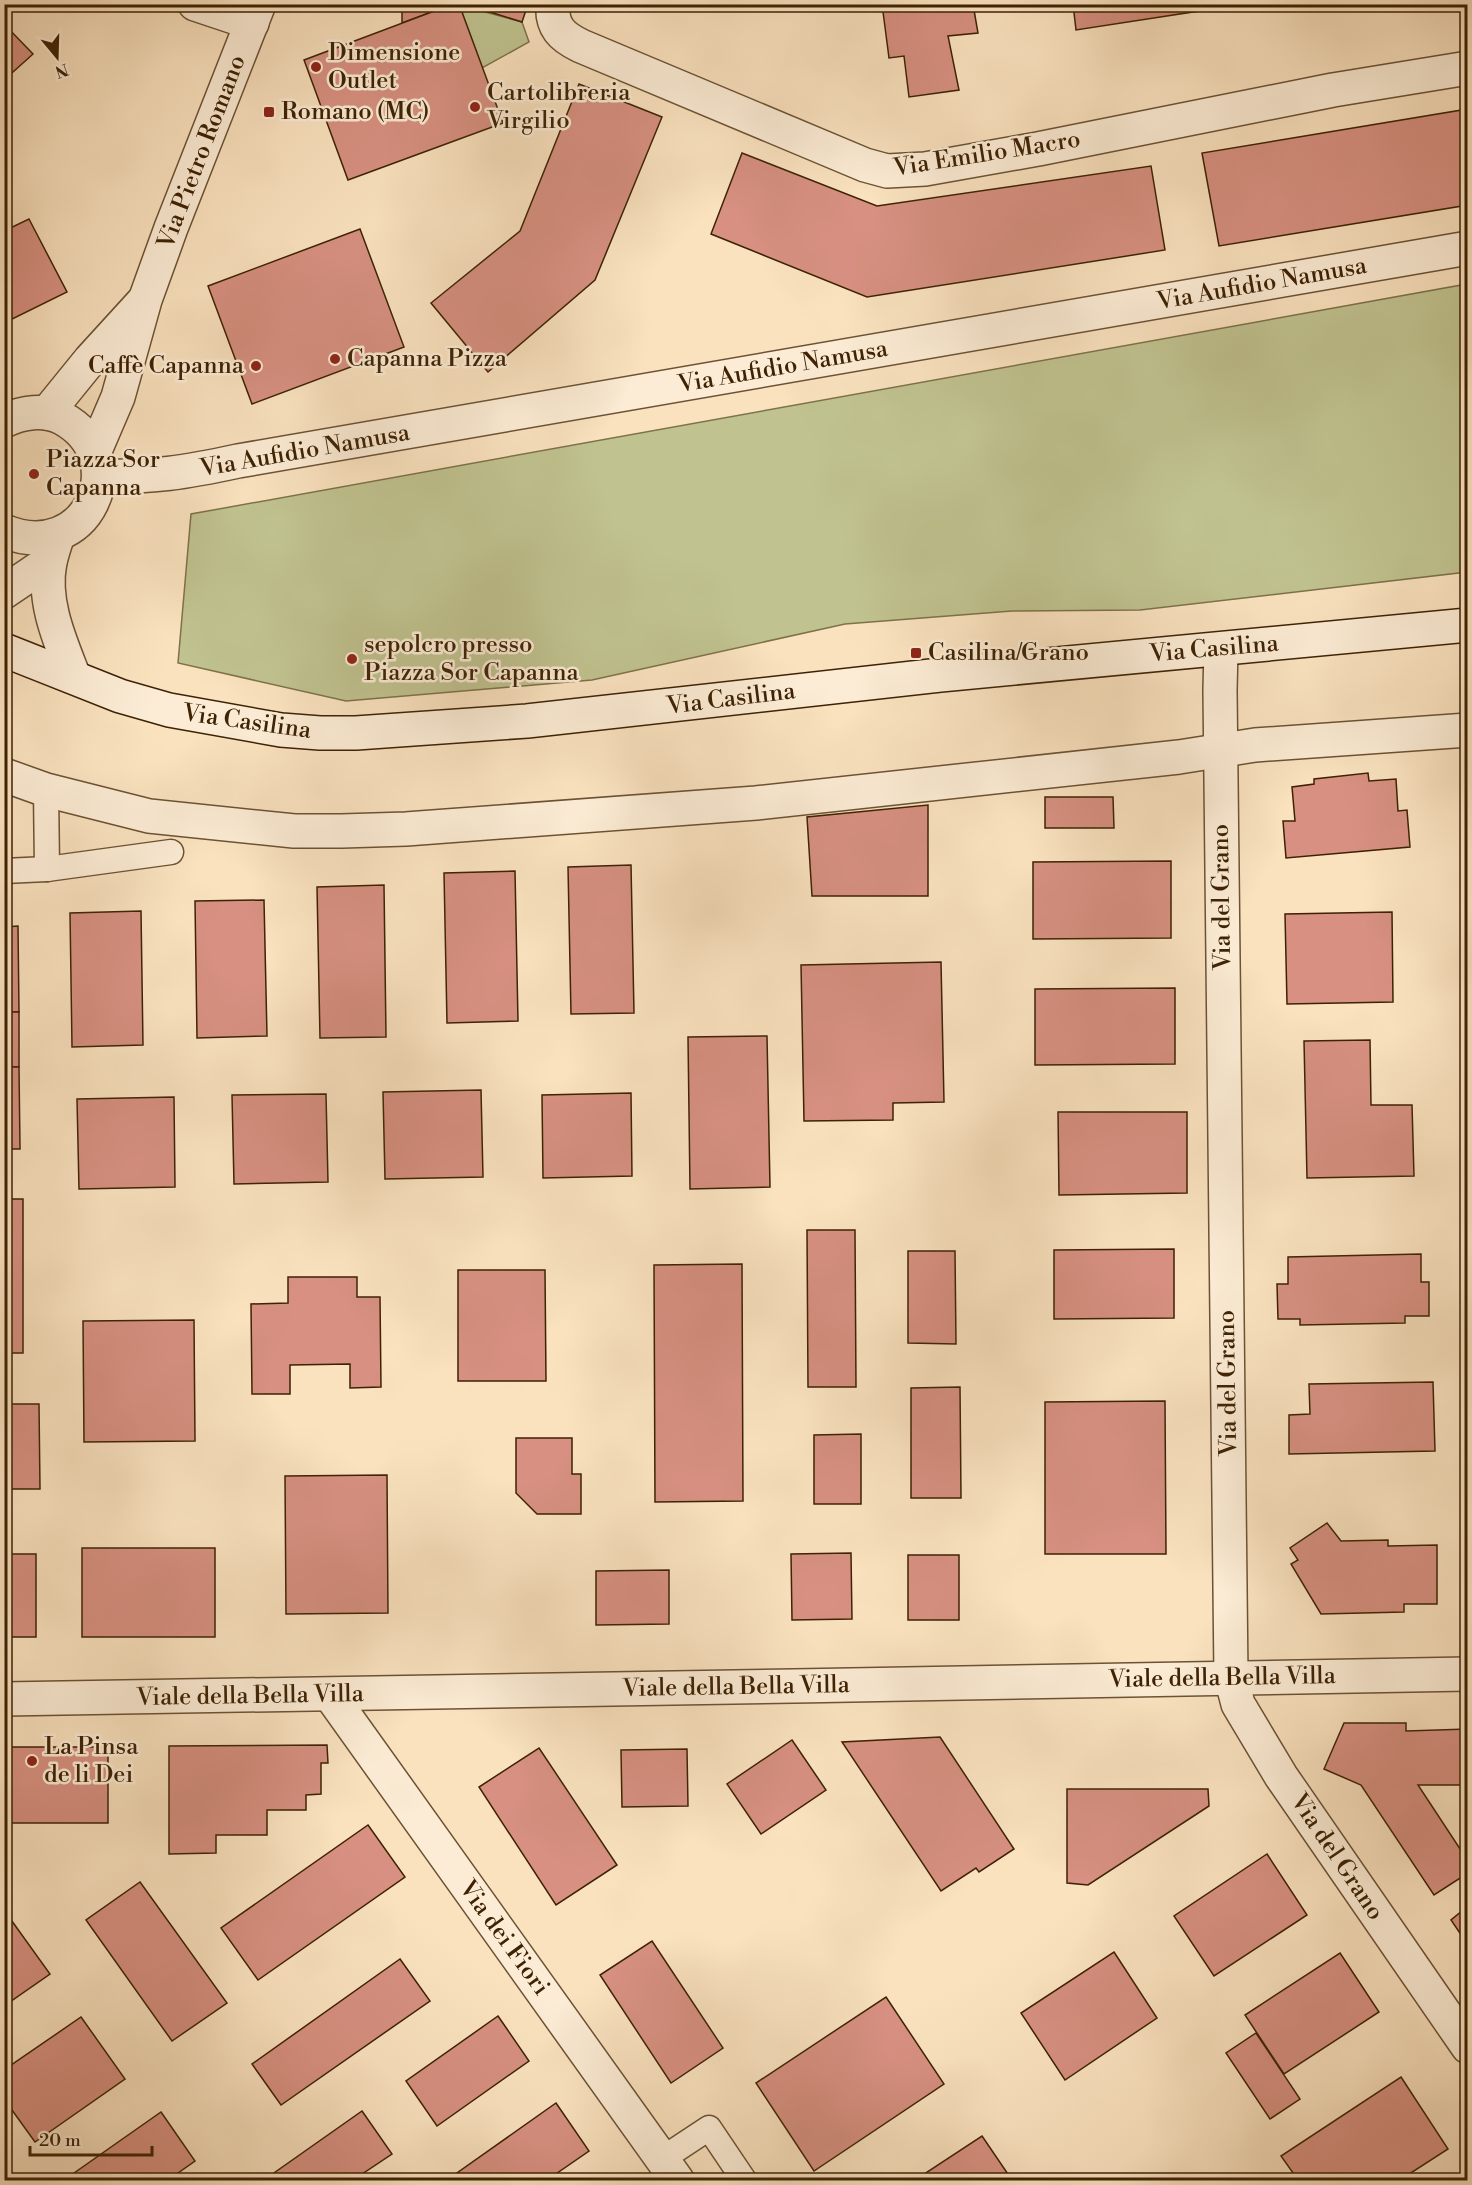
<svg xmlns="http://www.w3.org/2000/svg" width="1472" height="2185" font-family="'Libre Bodoni',serif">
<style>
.green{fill:#c0c390;stroke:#7e724a;stroke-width:1.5}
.building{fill:#d79081;stroke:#3d2204;stroke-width:1.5}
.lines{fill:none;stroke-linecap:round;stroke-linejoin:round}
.lane-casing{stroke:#6c5233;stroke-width:27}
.street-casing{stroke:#6c5233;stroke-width:36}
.secondary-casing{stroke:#3d2204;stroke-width:36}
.lane{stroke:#fcecd5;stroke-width:24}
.street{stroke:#fcecd5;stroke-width:33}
.secondary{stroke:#fcecd5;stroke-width:33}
.poi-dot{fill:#8f2418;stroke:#fcecd5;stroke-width:2}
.labels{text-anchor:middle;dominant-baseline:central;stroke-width:5;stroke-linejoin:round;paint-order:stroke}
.poi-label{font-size:24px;fill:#3d2204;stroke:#fcecd5;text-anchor:start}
.street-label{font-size:24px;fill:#3d2204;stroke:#fcecd5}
</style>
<rect width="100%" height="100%" fill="#fae2bf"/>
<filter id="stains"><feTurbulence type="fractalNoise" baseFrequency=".00333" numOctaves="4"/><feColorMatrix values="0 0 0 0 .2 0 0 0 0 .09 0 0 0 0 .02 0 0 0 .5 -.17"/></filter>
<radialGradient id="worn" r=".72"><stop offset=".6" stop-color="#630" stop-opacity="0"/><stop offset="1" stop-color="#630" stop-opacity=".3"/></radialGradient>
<g class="green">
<path d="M459,5L522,22L529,42L482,68Z"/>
<path d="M1467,284V572L1140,610L1012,611L845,624L592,680L346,701L178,663L191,514Z"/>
</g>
<g class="building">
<path d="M402,4H453L402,23Z"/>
<path d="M453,4H459L503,123L348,180L304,60Z"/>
<path d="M464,4H528L522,22Z"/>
<path d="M882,4H973L978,33L948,36L959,90L909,97L904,56L889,58Z"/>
<path d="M1073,4H1198L1199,11L1076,30Z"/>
<path d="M4,24L33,54L4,80Z"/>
<path d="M579,84L662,117L595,280L488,372L431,303L520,231Z"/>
<path d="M1468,109V205L1219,246L1202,153Z"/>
<path d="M742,153L877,206L1151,166L1165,250L867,297L711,234Z"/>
<path d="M29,219L67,292L4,323V231Z"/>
<path d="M360,229L404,347L252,404L208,286Z"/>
<path d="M1368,773L1369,781L1396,779L1398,811L1407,810L1410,847L1286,858L1283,821H1295L1292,787L1314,784V779Z"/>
<path d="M1045,797H1113L1114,828H1045Z"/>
<path d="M928,805V896H812L807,817Z"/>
<path d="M1171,861V938L1033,939V862Z"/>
<path d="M631,865L634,1013L571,1014L568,867Z"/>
<path d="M515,871L518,1021L447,1023L444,873Z"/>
<path d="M384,885L386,1037L320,1038L317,887Z"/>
<path d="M264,900L267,1036L197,1038L195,901Z"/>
<path d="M141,911L143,1045L72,1047L70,913Z"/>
<path d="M1392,912L1393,1002L1287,1004L1285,914Z"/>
<path d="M18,926L19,1012H4V927Z"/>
<path d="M941,962L944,1102L893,1103V1120L804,1121L801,965Z"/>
<path d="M1175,988V1064L1035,1065V989Z"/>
<rect x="4" y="1012" width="15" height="55"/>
<path d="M767,1036L770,1187L690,1189L688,1037Z"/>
<path d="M1370,1040L1371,1105H1412L1414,1176L1307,1178L1304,1041Z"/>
<path d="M4,1067H19L20,1149H4Z"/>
<path d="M481,1090L483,1177L385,1179L383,1092Z"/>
<path d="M631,1093L632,1176L543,1178L542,1095Z"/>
<path d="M326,1094L328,1182L234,1184L232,1095Z"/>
<path d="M174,1097L175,1187L79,1189L77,1099Z"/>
<path d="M1058,1112H1187V1193L1059,1195Z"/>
<rect x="4" y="1199" width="19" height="154"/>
<path d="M807,1230H855L856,1387H808Z"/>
<path d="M1174,1249V1318L1054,1319V1250Z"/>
<path d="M908,1251H955L956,1344L908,1343Z"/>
<path d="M1421,1254V1282H1429V1316H1405V1323L1300,1325V1319H1278L1277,1284H1288V1257Z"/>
<path d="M742,1264L743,1501L655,1502L654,1265Z"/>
<path d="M458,1270H545L546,1381H458Z"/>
<path d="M288,1277H357V1297H380L381,1387L350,1388V1364L290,1365V1394H252L251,1304L288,1303Z"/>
<path d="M194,1320L195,1441L84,1442L83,1321Z"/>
<path d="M1433,1382L1435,1451L1289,1454V1415L1310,1414L1309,1384Z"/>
<path d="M960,1387L961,1498H911V1388Z"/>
<path d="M1165,1401L1166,1554H1045V1402Z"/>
<path d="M4,1404H39L40,1489H4Z"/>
<path d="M861,1434V1504H814V1435Z"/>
<path d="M516,1438H572V1474H581V1514H537L516,1493Z"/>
<path d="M387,1475L388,1613L286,1614L285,1476Z"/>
<path d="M1327,1523L1341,1541L1388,1540V1546L1437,1545V1604H1404V1612L1321,1614L1291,1564L1298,1560L1290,1548Z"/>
<rect x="82" y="1548" width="133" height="89"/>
<path d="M851,1553L852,1619L792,1620L791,1554Z"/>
<rect x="4" y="1554" width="32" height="83"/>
<rect x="908" y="1555" width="51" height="65"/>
<path d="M669,1570V1624L596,1625V1571Z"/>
<path d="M1344,1723H1406V1731L1468,1729V1785H1418L1468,1861V1873L1434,1895L1361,1785L1324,1769Z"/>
<path d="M940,1737L1014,1849L979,1872L976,1868L941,1891L842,1742Z"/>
<path d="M792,1740L826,1790L761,1834L727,1784Z"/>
<path d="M327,1745L328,1763H321V1794L306,1795V1810H267V1835H216V1853L169,1854V1746Z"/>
<rect x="4" y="1747" width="104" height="76"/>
<path d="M539,1748L617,1865L556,1905L479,1787Z"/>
<path d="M687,1749L688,1806L622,1807L621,1750Z"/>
<path d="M1067,1789H1208L1209,1806L1088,1885L1067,1883Z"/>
<path d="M368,1825L405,1877L258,1980L221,1928Z"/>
<path d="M1267,1854L1307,1915L1214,1976L1174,1916Z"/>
<path d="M140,1882L227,2003L172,2041L86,1920Z"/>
<path d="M1468,1906V1945L1451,1920Z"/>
<path d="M4,1910L50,1974L4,2006Z"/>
<path d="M652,1941L723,2048L671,2083L600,1975Z"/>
<path d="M1114,1952L1157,2018L1065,2080L1021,2013Z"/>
<path d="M1340,1953L1379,2012L1284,2074L1245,2015Z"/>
<path d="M400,1959L430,2001L281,2105L252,2064Z"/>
<path d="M886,1997L944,2084L814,2171L756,2083Z"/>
<path d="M498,2016L529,2061L437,2126L406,2081Z"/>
<path d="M81,2017L125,2079L35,2142L4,2099V2070Z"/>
<path d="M1256,2033L1300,2099L1270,2119L1226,2053Z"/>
<path d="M1401,2077L1448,2149L1400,2180H1298L1281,2156Z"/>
<path d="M556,2103L589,2151L547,2180H447Z"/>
<path d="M362,2111L392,2154L353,2180H264Z"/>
<path d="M161,2112L195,2161L168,2180H68L67,2178Z"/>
<path d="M982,2136L1012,2180H915Z"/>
</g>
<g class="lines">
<defs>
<g id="lane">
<path d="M46,790L47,869"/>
<path d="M4,871L47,869L171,852"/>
<path d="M662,2159L709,2128L744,2180"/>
</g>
<g id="street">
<path d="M195,4L252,23"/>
<path d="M553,4C551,27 562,37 581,46L865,165L887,171L925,169L1038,149L1333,90L1468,68"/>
<path d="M47,413L90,360L142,303"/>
<path d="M4,421C22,412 44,409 62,418C136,458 87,566 4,531"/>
<path d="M94,453L118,397L145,300L171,228L259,4"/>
<path d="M99,476C151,478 187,472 238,461L1468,248"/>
<path d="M58,535C55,544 52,553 50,562C42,601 60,641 74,677"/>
<path d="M4,592L50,561"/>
<path d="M1221,649L1220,690L1231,1677L1238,1704L1281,1776L1468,2047"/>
<path d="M4,775L46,790L149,816L294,831H342L406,829L756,803L1179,757L1255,745L1468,730"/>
<path d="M331,1696L677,2180"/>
<path d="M4,1699C492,1695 980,1680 1468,1674"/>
</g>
<path id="secondary" d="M4,650L120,696L169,710L281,730L320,733H356L527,721L940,675L1468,625"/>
</defs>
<use href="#lane" class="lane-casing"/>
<use href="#street" class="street-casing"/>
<use href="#secondary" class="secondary-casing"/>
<use href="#lane" class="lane"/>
<use href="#street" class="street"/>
<use href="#secondary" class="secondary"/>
</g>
<g class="poi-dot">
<circle cx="316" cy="67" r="6"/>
<circle cx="475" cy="107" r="6"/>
<rect x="263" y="106" width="12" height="12" rx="3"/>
<circle cx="335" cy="359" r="6"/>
<circle cx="256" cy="366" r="6"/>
<circle cx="34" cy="474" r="6"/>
<rect x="910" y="647" width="12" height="12" rx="3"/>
<circle cx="352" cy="659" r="6"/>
<circle cx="32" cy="1761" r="6"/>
</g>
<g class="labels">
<g class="poi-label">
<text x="328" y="53">Dimensione<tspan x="328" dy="28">Outlet</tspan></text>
<text x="487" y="93">Cartolibreria<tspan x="487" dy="28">Virgilio</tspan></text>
<text x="281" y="112">Romano (MC)</text>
<text x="347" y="359">Capanna Pizza</text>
<text x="244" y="366" text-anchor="end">Caffè Capanna</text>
<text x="46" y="460">Piazza Sor<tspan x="46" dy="28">Capanna</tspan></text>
<text x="364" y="645">sepolcro presso<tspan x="364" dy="28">Piazza Sor Capanna</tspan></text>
<text x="928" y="653">Casilina/Grano</text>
<text x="44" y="1747">La Pinsa<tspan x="44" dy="28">de li Dei</tspan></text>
</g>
<g class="street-label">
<text transform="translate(202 152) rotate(-69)">Via Pietro Romano</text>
<text transform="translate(987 154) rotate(-9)">Via Emilio Macro</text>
<text transform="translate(1262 284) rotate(-10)">Via Aufidio Namusa</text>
<text transform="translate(783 367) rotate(-10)">Via Aufidio Namusa</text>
<text transform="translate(305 451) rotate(-10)">Via Aufidio Namusa</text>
<text transform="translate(1214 649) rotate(-5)">Via Casilina</text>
<text transform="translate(731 699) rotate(-7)">Via Casilina</text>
<text transform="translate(247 722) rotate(8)">Via Casilina</text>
<text transform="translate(1222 897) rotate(-91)">Via del Grano</text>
<text transform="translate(1228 1383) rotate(-91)">Via del Grano</text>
<text transform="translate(1222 1678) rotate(-1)">Viale della Bella Villa</text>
<text transform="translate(736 1687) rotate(-1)">Viale della Bella Villa</text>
<text transform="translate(250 1696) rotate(-1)">Viale della Bella Villa</text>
<text transform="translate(1337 1857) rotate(56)">Via del Grano</text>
<text transform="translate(504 1938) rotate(54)">Via dei Fiori</text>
</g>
</g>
<rect width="1472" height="2185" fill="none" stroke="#fae2bf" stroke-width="24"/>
<rect x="6" y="6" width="1460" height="2173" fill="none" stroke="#3d2204" stroke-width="3"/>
<rect x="12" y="12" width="1448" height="2161" fill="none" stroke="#3d2204" stroke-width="1.5"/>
<g transform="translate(57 57) rotate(161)" stroke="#fcecd5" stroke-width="4.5" paint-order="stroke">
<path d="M0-4.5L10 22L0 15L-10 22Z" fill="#3d2204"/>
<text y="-9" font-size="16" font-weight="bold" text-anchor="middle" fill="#3d2204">N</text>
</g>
<path d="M30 2146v9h122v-9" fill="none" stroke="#3d2204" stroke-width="3"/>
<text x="39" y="2146" font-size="18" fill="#3d2204" stroke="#fcecd5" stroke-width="4.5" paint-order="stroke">20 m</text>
<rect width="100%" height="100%" filter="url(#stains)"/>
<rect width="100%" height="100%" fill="url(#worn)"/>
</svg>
